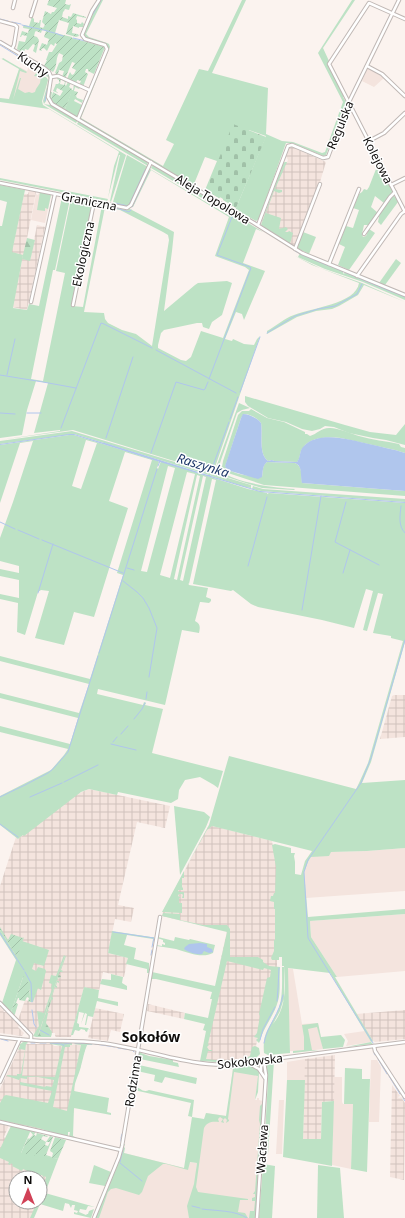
<svg xmlns="http://www.w3.org/2000/svg" width="405" height="1218" font-family="'Noto Sans',sans-serif">
<style>
.built{fill:#f4e4de}
.industrial{fill:url(#industrial-grid)}
.green{fill:#bde2c5;fill-rule:evenodd}
.forest{fill:url(#forest-firs)}
.cemetery{fill:url(#cemetery-stones)}
.garden{fill:url(#garden-furrows)}
.water{fill:#b0c6ed}
.lines{fill:none;stroke-linecap:round;stroke-linejoin:round}
.stream{stroke:#b0c6ed;stroke-width:1}
.minor-casing{stroke:#c0b8b5;stroke-width:4.5}
.minor{stroke:#fff;stroke-width:2.5}
.labels{text-anchor:middle;dominant-baseline:central;stroke-width:3;stroke-linejoin:round;paint-order:stroke}
.street-label{font-size:12px;fill:#0e0c0b;stroke:#fff}
.water-label{font-size:13px;font-style:italic;fill:#1f396a;stroke:#fff}
.quarter-label{font-size:14px;font-weight:bold;fill:#0e0c0b;stroke:#fff}
</style>
<defs>
<pattern id="industrial-grid" width="8" height="8" patternUnits="userSpaceOnUse"><rect width="8" height="8" fill="#f4e4de"/><path d="M0 4h8M4 0v8" fill="none" stroke="#d0c2bd"/></pattern>
<pattern id="forest-firs" width="22" height="20" patternUnits="userSpaceOnUse"><rect width="22" height="20" fill="#bde2c5"/><path d="M5 1l3.5 6h-7zM16 11l3.5 6h-7z" fill="#a1c1a8"/></pattern>
<pattern id="cemetery-stones" width="16" height="16" patternUnits="userSpaceOnUse"><rect width="16" height="16" fill="#bde2c5"/><path d="M2 7V4a2 2 0 0 1 4 0v3zM10 15v-3a2 2 0 0 1 4 0v3z" fill="#a1c1a8"/></pattern>
<pattern id="garden-furrows" width="10" height="10" patternUnits="userSpaceOnUse"><rect width="10" height="10" fill="#bde2c5"/><path d="M-1 1l2-2M0 10L10 0M9 11l2-2" fill="none" stroke="#a1c1a8"/></pattern>
</defs>
<rect width="100%" height="100%" fill="#fbf3ef"/>
<g class="built">
<path d="M20,67L27,71L29,67L46,77L48,81L42,101L37,104L9,99Z"/>
<path d="M367,69H369L381,75L384,78L374,87L362,81Z"/>
<path d="M39,193L51,195L45,223L31,220L36,194L38,195Z"/>
<path d="M405,848V891L306,898L304,872L308,862L311,857L331,852L367,851Z"/>
<path d="M405,914V971L337,977L311,937L310,921Z"/>
<path d="M287,968L293,969L302,1024L318,1023L323,1049L293,1053V1051H290Z"/>
<path d="M365,1031L371,1042L346,1046L348,1041L344,1034Z"/>
<path d="M305,1059V1080H287V1062Z"/>
<path d="M371,1060H377L381,1067L379,1122H369Z"/>
<path d="M233,1067L259,1072L255,1100H257V1098H259V1100L263,1101L256,1218H97L124,1153L188,1169L189,1162L197,1163L196,1170H197L206,1113L227,1116Z"/>
<path d="M334,1077H342V1102L343,1104H353L351,1169L332,1165Z"/>
<path d="M279,1100H284L282,1154H276Z"/>
</g>
<g class="industrial">
<path d="M292,147L326,162L320,182L295,247L262,226L261,223L284,163L287,162L288,160L286,156L289,148Z"/>
<path d="M29,191L36,192L23,259L30,260L37,225L45,227L27,310L12,307L22,261L10,259L24,194H28Z"/>
<path d="M394,695H405V737L380,739L392,696Z"/>
<path d="M89,789L170,806L165,828L137,822L118,905L134,908L131,922L115,919L108,953L128,958L124,977L103,972L99,991L84,987L71,1037H56L55,1036V1033H52L38,1036L35,1035L32,1031L30,1032L18,1020L25,1000L33,1002L32,985L0,930V886L16,837L18,839L75,795Z"/>
<path d="M209,825L272,841L277,867V967H273L256,1046L257,1047L253,1058L220,1062L204,1060L221,958L227,931L162,916L163,911Z"/>
<path d="M148,1004L185,1013L184,1019L147,1011Z"/>
<path d="M0,1007L4,1011L3,1012H6L19,1025L18,1027L24,1033L22,1036L0,1033Z"/>
<path d="M95,1008L124,1014L120,1032L111,1030L108,1041L88,1038Z"/>
<path d="M405,1010V1039L375,1042L373,1041L356,1014Z"/>
<path d="M22,1044H52L54,1046H64L69,1045L87,1044L81,1061V1066L75,1082L74,1113L50,1109L42,1130L0,1120V1089L20,1046Z"/>
<path d="M335,1055L334,1101L322,1102L321,1139H303L305,1059Z"/>
<path d="M392,1085L400,1096L398,1097L399,1098L401,1097L405,1103L404,1180L390,1177Z"/>
<path d="M0,1123L5,1125H9L4,1137L5,1138L11,1126L19,1129L10,1150L54,1163L40,1197V1178H16V1202H38L31,1218H0Z"/>
</g>
<g class="green">
<path d="M100,0H103L86,34L89,37L107,43L109,44L110,47L81,118L163,166L174,144L166,140L199,69L208,71L242,0H246L212,73L268,88L266,134L282,141L293,142L322,153L325,152L343,102L318,53L352,0H355L323,48L329,61L328,64L344,97H343L346,102L326,155L323,156L292,143H286L259,219L256,221L236,210V208L266,136L249,130L212,191L221,197L219,198L205,190L217,161L205,157L194,184L193,185L80,119L79,118L108,49L106,45L85,38L83,34L93,12Z"/>
<path d="M0,58L2,59L3,58L27,72L26,73L20,71L13,100L20,78H21L18,89L25,93L29,92L32,93L35,92L36,89L40,83L41,77L34,76L37,72L47,78L48,80L42,101L43,105L126,155L111,202L110,201L120,155H119L108,198L114,166L119,152L118,151L49,109L0,102V98L9,99L19,69Z"/>
<path d="M39,67C43,69 48,72 49,75C51,81 47,95 46,101L44,104L50,105L49,101L52,105L78,120L76,123L44,104L43,101L49,79L48,77L37,71Z"/>
<path d="M50,92H52L51,99L65,109L71,93L76,96L77,98L83,100L82,103L75,99L74,101L82,105L77,117C72,115 55,106 52,102C49,99 50,95 50,92Z"/>
<path d="M79,120L147,161L148,166L77,124Z"/>
<path d="M127,155L148,167L131,203C127,209 120,205 114,204L113,202Z"/>
<path d="M376,159L393,192L384,203L375,196L371,207L378,213L368,225H364L362,234L363,237L366,236L369,229L375,233L349,270L338,265L345,247L339,244L346,226L353,228L359,210L353,208L359,194L362,192L364,189L367,190L369,187L378,164Z"/>
<path d="M285,162H287L275,189L282,190V192L279,193L274,191L266,213L281,218L279,229L286,227L288,229L285,232H288L289,231L293,233L290,244L261,225L283,163Z"/>
<path d="M152,166H156L210,198V199L217,203V207L151,168Z"/>
<path d="M150,169L228,215H235L263,232L256,229L243,263L265,271L244,320L242,314L236,312L225,339L232,341L233,339L244,344L254,345L257,339L260,336L213,473L73,430L0,440L60,431V430L34,433L48,383L36,381L27,410L22,435L0,438V226H2L7,202L0,200V185L25,190L12,252L23,255L13,308L27,310L29,304L39,306L62,197L70,199L55,270H53L31,379L43,381L65,273L56,271L71,199L90,202L92,206L72,306L83,307L102,205C110,206 124,211 130,209L174,232L172,251L164,311L195,285L198,283L227,281L232,283L222,315L212,322L209,329L203,327L202,323H197L164,330L161,333L158,345V348L181,360L186,361L191,357L201,331L223,338L249,270L245,267L215,256L229,217L151,170L133,207H132ZM105,207L120,210L163,232L168,235L169,240L152,346L136,334L122,330L108,323L105,319L104,313L84,312Z"/>
<path d="M0,178L108,199L107,201L0,180Z"/>
<path d="M40,192L51,195L48,209L45,208V211L37,210Z"/>
<path d="M393,194L398,202L381,225L378,222L380,212Z"/>
<path d="M303,232L316,237L309,254L297,248Z"/>
<path d="M300,253L330,266L343,271V273L344,274L345,272L405,296V300L363,282L325,269L300,258L298,257Z"/>
<path d="M295,256L320,268L362,283L405,302L364,285L358,295L339,306L332,309L316,311L297,317L267,334V331C276,326 285,318 294,315C311,308 356,304 359,283L312,265Z"/>
<path d="M396,259L401,263L385,285L379,283Z"/>
<path d="M245,396L345,425L370,432L396,435L405,424V445L386,440L373,438L349,433L334,427L325,426L320,429L312,431L302,429L286,422L268,418L248,406L245,402Z"/>
<path d="M239,403L250,408L242,410L237,413L220,463L221,470C231,483 279,488 295,489L294,490L262,488L214,473Z"/>
<path d="M251,409L267,418L284,422L305,432V434H307L310,436C317,434 321,428 329,428C335,427 353,434 359,436C372,440 386,441 399,444L401,447L405,448V453L395,450L341,438C329,437 310,436 303,448C299,452 301,458 297,462L274,461L272,460V431V460L268,461C258,454 263,433 261,423C257,418 250,414 244,414L241,418L226,464L225,466C231,475 252,476 262,477C263,472 262,465 267,462L295,463C303,466 301,476 302,483L405,491V496L264,485L225,472L222,467L223,461L238,415L242,411H249Z"/>
<path d="M72,431L251,485V488L245,487L211,476L210,475H209L74,434L0,444V441Z"/>
<path d="M69,435H74L158,461L159,462L157,468L158,469L161,461L248,489L267,493V494L269,493L405,503V642L371,762L362,783L405,780V848L367,851L331,852L329,856L311,857L308,862L304,872L308,917L405,909V914L310,921L311,937L337,977H335L373,1041L371,1042L373,1044L346,1047L371,1042L330,973L288,968L290,1053L268,1055L264,1053C262,1030 271,1028 279,1008C283,995 282,981 282,967H284V998L280,1011L273,1024C287,1007 285,987 284,966H282V957H279V960H272L271,958L274,951V940H275V909H274V902L270,901L271,896H273L274,893H275L276,867L272,845L275,844L291,848V853H295L294,856L295,862V874L301,875L305,861L312,851L212,826L207,830L185,869L209,825L229,756L356,789L359,783L368,763L403,641L391,638V636L373,633L383,594L378,593L367,631L363,630L373,591L366,589L354,628L322,620L258,607L251,604L233,590L231,591L193,584L216,480L212,479L189,584L188,583L189,585L208,588L206,597L211,599V601L209,603L201,602H200L195,621C201,624 200,628 199,633L182,630L165,705L98,689L97,694L143,705L144,702L146,703L145,705L163,709L152,753L223,771L218,788L214,785L200,777L185,780L179,790L178,799L171,803L118,792L117,795L89,789L81,792L24,836L23,835L18,839L0,825V796L51,770L64,755L68,749L0,732V726L70,744L78,718L0,698V693L79,713L89,684L0,661V656L90,679L123,575L117,573L152,460L125,452L109,501L128,508L94,617L74,612L64,645L35,638L49,591L41,590L38,592L25,635L17,632L18,603L0,599V594L19,598V580L0,576V569L19,573V566L0,561V538L13,502L33,441L20,443L0,503V445ZM86,440L97,443L81,489L72,486ZM168,466L175,468L147,572L141,571ZM187,472L195,474L170,578L160,575ZM197,475L200,476L177,580L174,579ZM203,476L206,477L183,581L180,580Z"/>
<path d="M253,486L263,489L405,499V502L261,491L252,489Z"/>
<path d="M174,806L204,812L210,817L206,827L180,875Z"/>
<path d="M184,871V878H182V887L183,888V890H178L179,892H184V898H182L183,895L182,894H179L178,896L181,898H179V903H182V913L162,912Z"/>
<path d="M163,913L180,914V920L203,925H227L230,929V957H258L263,960V962L269,966L280,967C279,978 281,991 278,1001C274,1016 264,1026 260,1041L259,1043L256,1040L258,1038L254,1037L257,1033L260,1016L259,1014L267,978L270,977L271,970L264,968L263,970L227,961L208,1044L209,1045L207,1047L209,1050H212V1051H208L206,1059C217,1061 239,1062 250,1056L252,1047L255,1046L259,1048L260,1054L256,1058L233,1061L216,1062L200,1061L206,1031L203,1030L205,1024L184,1019L185,1013L208,1018L212,999H210L212,992L156,979H152L151,982H150L152,972L215,986L227,932L162,916Z"/>
<path d="M0,930L17,957L22,941L49,950L44,966L34,963L32,969L36,971L38,967L45,969L46,971L41,990L38,988L33,1002H30V991L23,977L11,1012L2,1003L16,960L0,935Z"/>
<path d="M112,931L151,937H154L152,947L153,939L127,935L124,945L136,948L134,959L149,963V973H147V969L126,964L128,958L108,953Z"/>
<path d="M158,934V937L174,941L175,937L189,940L190,939L215,945L213,953C202,959 187,952 176,949C170,948 163,947 157,946L156,949V945L162,946V944L165,945V943L163,942V940L157,938Z"/>
<path d="M64,955L65,956L38,1035L50,1036L52,1032L51,1037H36L33,1036L39,1026L37,1011L44,1013L52,989L51,988L52,984L49,983L51,975L56,976Z"/>
<path d="M111,974L123,977L122,983L127,986V990L100,984L102,979L111,980Z"/>
<path d="M84,987L99,990L98,998L118,1002V1006L97,1001L93,1017L88,1016L86,1025H85L87,1014L85,1013L81,1024L84,1013L79,1012L77,1023L79,1024V1027L88,1028L90,1030L88,1029L87,1032L85,1031V1030L81,1029L79,1031L75,1030L73,1035H71Z"/>
<path d="M318,1023L321,1037L341,1035L345,1040L343,1047L323,1049L317,1027L308,1029L312,1050H319L293,1053V1051L304,1050V1037L302,1025Z"/>
<path d="M23,1042H27L28,1043L26,1044L22,1076L55,1077L62,1046L50,1044V1043L56,1042L72,1043V1045H70V1047H65L53,1107L67,1111L81,1045L74,1044L77,1042L92,1043V1045H87C84,1052 83,1059 81,1066C79,1075 74,1082 74,1091L109,1098L107,1112L111,1113V1115L74,1108L73,1136L79,1139L69,1137L70,1132H68V1137L38,1128L0,1120V1103L4,1096L6,1095L48,1103L52,1091L20,1085V1082L45,1087L46,1086L52,1087L54,1080L38,1077H27V1079L20,1078L19,1080L7,1076V1075L17,1076V1074H21L25,1050L20,1049L18,1050L20,1046L19,1045Z"/>
<path d="M139,1052H141V1053L149,1056L173,1060V1062L178,1063L179,1067L140,1059L139,1062H137L139,1058L138,1056Z"/>
<path d="M273,1061H274L268,1154L264,1153L268,1079L266,1066L268,1063Z"/>
<path d="M138,1064L139,1065L197,1078L196,1084L165,1077L162,1083L154,1081L155,1075L137,1071L136,1074L137,1065Z"/>
<path d="M246,1065L256,1068L259,1072L258,1092L255,1100L258,1076L234,1072L228,1119L229,1120V1121L226,1123L227,1120L225,1118L223,1120L224,1123L221,1122L223,1119L220,1117L218,1119L219,1122C212,1121 207,1122 204,1128L196,1187L198,1192L248,1199V1200H240L238,1212L245,1213L248,1218H189L187,1206L194,1184L197,1163L190,1162L188,1170L166,1164H163L148,1176L142,1192L139,1195L116,1188L111,1189L108,1192L99,1218H95L108,1188L124,1144H125L124,1147L125,1148L124,1153L184,1168L192,1117L188,1116L191,1103L134,1090L133,1092L134,1083L135,1086C140,1088 143,1093 149,1090L194,1100L192,1117L204,1119L206,1113L226,1116L233,1069L226,1068V1067Z"/>
<path d="M345,1068L362,1069V1079H370L367,1172L351,1169L353,1104H344Z"/>
<path d="M287,1080H305L303,1139H321L322,1102L334,1101L332,1166L283,1157Z"/>
<path d="M262,1104L263,1106L256,1218H249L250,1211H254L255,1201H252V1198L255,1197V1194H253L255,1191L260,1124L259,1120L260,1106Z"/>
<path d="M11,1126H14V1128V1126L36,1132L35,1133L30,1132L21,1153H35L58,1159L45,1193L95,1207L88,1206L86,1210L80,1209L79,1212L86,1215L87,1214H88L89,1211L94,1209L91,1218L74,1214V1212L77,1213L78,1211L74,1210L75,1205H72L71,1208L69,1204L65,1203L63,1211L40,1204L34,1218H30L37,1202H40V1196L46,1182L43,1181H45L46,1177L44,1176L42,1180H41L43,1177L42,1175L39,1176V1178L35,1177L36,1175L23,1169L22,1171L12,1166L13,1165L11,1163L10,1165L8,1164L9,1162L0,1158V1149Z"/>
<path d="M263,1164L275,1166L272,1218H259Z"/>
<path d="M94,1165L111,1172L105,1186L89,1183Z"/>
<path d="M318,1165L340,1168L344,1218H317Z"/>
</g>
<g class="forest">
<path d="M27,238L35,240L30,261L22,259Z"/>
<path d="M65,956H66L61,970L63,971L62,972H60L59,975L61,976L60,978L59,977L57,981H59V983L57,982L56,986H57V988L55,987L52,997L53,998V1000L52,999L48,1010L49,1011H48L47,1013H48L46,1023L52,1032L51,1036H38Z"/>
</g>
<path class="cemetery" d="M233,124L266,137L236,208L223,200V199L220,197L219,198L206,190Z"/>
<g class="garden">
<path d="M49,0H66L65,4L69,5L71,4L69,10L65,9L64,11L63,12L62,17L68,19V16L71,17L73,13L86,17V18L77,16L76,19L77,20V23L81,24L82,22L84,24L83,27H79V28L73,26L72,33L77,34H78L79,36L76,37L66,34L69,23L59,20L55,33L72,37V38L105,47L94,74L88,71V69H86L85,72L88,74L83,87L79,85L81,81L77,80L76,84L67,79L70,72L72,75L74,74L76,70L72,68L75,63L72,62L65,79L62,77L64,71L59,70L58,74L61,75V77L55,73L59,63L62,61L63,55L59,53C55,60 58,65 53,72L44,66L47,60H46L49,52H52L57,44L55,43L54,46L51,44L50,45L47,51L44,48L41,49L42,51L39,50L42,43L47,45L49,39L44,37L46,31L42,30L41,33L36,31L35,32L34,36L37,37L39,40L36,53L33,51L35,45L33,44L28,50L25,49L24,52L25,54L17,49L19,41L25,42L27,36L22,35L21,37H20L22,31L28,33L29,29L23,28L24,25L29,26L32,17L34,19V22L39,23L40,20H41L40,27L43,28L45,25L42,22L45,11L51,14L52,12H54L57,8L47,5Z"/>
<path d="M58,77L61,79L60,84L64,85L65,82L62,80H63L66,81L65,85L66,86L68,82L71,83L69,87L72,89V90H73L74,85L80,88L79,89L75,87L74,91L78,92L76,96L71,94L65,109L52,102L51,99L53,92L60,96L63,91L57,88L56,91L58,93L53,91L56,84H58L60,82H59V80L57,79Z"/>
<path d="M0,927L8,940L11,934L23,938L24,937L17,957L0,930Z"/>
<path d="M25,976C30,984 30,993 30,1002L28,1001L29,998L27,997L25,1001L19,1000V998H18L16,1003L18,1004L15,1014L14,1016L11,1012L23,977Z"/>
<path d="M30,1131L35,1133L34,1135L36,1136L37,1133L48,1136L47,1137L43,1136L41,1139L46,1142L45,1145L48,1146L50,1142H46L50,1136L53,1137L46,1155L52,1157L53,1153L50,1151L55,1137L66,1140L58,1159L35,1154L34,1156L21,1153L28,1138L29,1139L33,1135Z"/>
</g>
<g class="water">
<path d="M243,414C249,414 257,418 261,423C263,433 258,454 268,461L272,460V431V460L274,461L297,462C301,457 299,450 304,446C319,430 351,440 369,444C381,447 393,449 405,453V491L302,483C300,476 303,466 295,463L267,462C262,466 263,472 262,477L258,479L234,472L227,470L225,466L241,418Z"/>
<path d="M69,434H74L104,443L105,442V443L208,475H210L211,476L260,491L405,502V503L260,492L160,462L74,435H69L0,445V444Z"/>
<path d="M200,943L207,944V947L212,949L213,952L209,953L204,951L202,954C196,955 188,952 184,949L185,947L189,944Z"/>
</g>
<g class="lines">
<g class="stream">
<path d="M93,14L101,0"/>
<path d="M0,19L8,21"/>
<path d="M12,22L21,24"/>
<path d="M22,25L34,28"/>
<path d="M35,28L43,30"/>
<path d="M44,30L54,33"/>
<path d="M55,33L63,36"/>
<path d="M73,38L94,43"/>
<path d="M0,45L26,61"/>
<path d="M28,62H29"/>
<path d="M32,64L38,68"/>
<path d="M39,68L47,75"/>
<path d="M45,101L47,91"/>
<path d="M115,203L128,206L129,205L145,170"/>
<path d="M113,207L129,212L131,210"/>
<path d="M132,207L149,171"/>
<path d="M295,251L299,253"/>
<path d="M300,254L329,266"/>
<path d="M330,266L392,292"/>
<path d="M393,292L405,297"/>
<path d="M267,333L295,316L318,309L335,306L357,294L362,284"/>
<path d="M156,350L236,393"/>
<path d="M0,375L43,382L76,388"/>
<path d="M7,375L15,339"/>
<path d="M209,379L251,268L250,267L217,255L232,217"/>
<path d="M240,392L260,337"/>
<path d="M0,413L15,414"/>
<path d="M27,413H41"/>
<path d="M230,419L238,397"/>
<path d="M61,428L101,323L104,324L152,348"/>
<path d="M106,438L133,357"/>
<path d="M151,453L176,382L204,390L205,389L208,382"/>
<path d="M158,466L160,461"/>
<path d="M211,471L229,422"/>
<path d="M346,502L335,542L379,565"/>
<path d="M401,506C400,516 398,526 405,533"/>
<path d="M0,522L15,529"/>
<path d="M18,530L39,539"/>
<path d="M42,540L123,573"/>
<path d="M248,566L267,497"/>
<path d="M127,568L134,570"/>
<path d="M343,573L350,550"/>
<path d="M123,581L137,592L143,598L149,608L157,628L149,677"/>
<path d="M38,593L53,544"/>
<path d="M302,610L321,496"/>
<path d="M99,653L157,469"/>
<path d="M146,699L147,692"/>
<path d="M134,719L142,709L145,703"/>
<path d="M121,734L128,726"/>
<path d="M113,742L117,737"/>
<path d="M111,744L136,750"/>
<path d="M64,782L98,765"/>
<path d="M0,797L25,785L48,773L53,769L68,752L98,656"/>
<path d="M30,797L62,783"/>
<path d="M0,824L18,837"/>
<path d="M113,932L154,938L152,947"/>
<path d="M0,933L24,970"/>
<path d="M151,955L152,950"/>
<path d="M25,972L31,983L32,1002"/>
<path d="M277,1001L278,989L279,968"/>
<path d="M32,1010L34,1024L36,1027"/>
<path d="M40,1030L49,1035"/>
<path d="M1,1039L8,1041"/>
<path d="M260,1040L263,1029L275,1007"/>
<path d="M31,1043H35"/>
<path d="M40,1043H46"/>
<path d="M50,1043L62,1044L64,1046"/>
<path d="M75,1043L92,1044"/>
<path d="M264,1043C267,1026 280,1013 283,995"/>
<path d="M373,1043L308,938L304,872L308,860L361,783L371,758L405,640"/>
<path d="M64,1044L71,1043"/>
<path d="M95,1044L115,1047"/>
<path d="M118,1048L132,1050L134,1052"/>
<path d="M374,1053L375,1055"/>
<path d="M378,1059L387,1074"/>
<path d="M389,1076L400,1094"/>
<path d="M403,1098L405,1101"/>
<path d="M121,1138L122,1134"/>
<path d="M121,1141V1139"/>
<path d="M120,1162L123,1149"/>
<path d="M120,1163L142,1181"/>
<path d="M192,1206L200,1208"/>
<path d="M202,1209C216,1211 235,1210 247,1218"/>
</g>
<defs>
<g id="minor">
<path d="M13,8L15,0"/>
<path d="M31,16L36,0"/>
<path d="M405,19L369,3L329,64L405,212"/>
<path d="M0,21L15,25L17,27L14,45L12,49"/>
<path d="M0,42L44,68L49,72L51,77"/>
<path d="M367,66L382,74L405,96"/>
<path d="M51,77L48,97L52,104L254,223L302,253L405,295"/>
<path d="M51,77L58,76L89,90"/>
<path d="M78,119L107,49L105,45L85,39L82,35L92,11L99,0"/>
<path d="M369,141L384,133L405,113"/>
<path d="M0,183L127,208L131,205L151,162"/>
<path d="M391,185L405,178"/>
<path d="M258,225L288,146L292,145L323,158L328,157L347,106L399,0"/>
<path d="M364,234L390,197L395,192"/>
<path d="M295,249L320,184"/>
<path d="M329,264L359,189"/>
<path d="M357,276L401,214L405,211"/>
<path d="M31,302L55,194"/>
<path d="M73,305L94,202"/>
<path d="M0,1003L31,1035V1040"/>
<path d="M0,1037C13,1039 26,1040 40,1041C60,1041 81,1040 101,1043C144,1048 191,1068 234,1064L405,1042"/>
<path d="M374,1046L375,1051L405,1097"/>
<path d="M248,1063L259,1069L265,1078"/>
<path d="M261,1071V1067L263,1061"/>
<path d="M0,1082L20,1039"/>
<path d="M0,1122L121,1150"/>
<path d="M94,1218L119,1157L122,1146L160,917"/>
<path d="M257,1218L266,1075L264,1062L263,1060"/>
</g>
</defs>
<use href="#minor" class="minor-casing"/>
<use href="#minor" class="minor"/>
</g>
<g class="labels">
<g class="street-label">
<text transform="translate(33 64) rotate(35)">Kuchy</text>
<text transform="translate(340 125) rotate(-68)">Regulska</text>
<text transform="translate(378 160) rotate(63)">Kolejowa</text>
<text transform="translate(213 199) rotate(31)">Aleja Topolowa</text>
<text transform="translate(89 201) rotate(11)">Graniczna</text>
<text transform="translate(83 254) rotate(-78)">Ekologiczna</text>
<text transform="translate(250 1061) rotate(-6)">Sokołowska</text>
<text transform="translate(133 1081) rotate(-81)">Rodzinna</text>
<text transform="translate(262 1149) rotate(-86)">Wacława</text>
</g>
<g class="water-label">
<text transform="translate(203 465) rotate(17)">Raszynka</text>
</g>
<g class="quarter-label">
<text x="151" y="1036">Sokołów</text>
</g>
</g>
<g transform="translate(28 1190)"><circle r="19" fill="#ffffff" stroke="#9f9e9d"/>
<path d="M0-3L7 15L0 10L-7 15Z" fill="#d14157"/>
<text y="-6" font-size="11" font-weight="bold" text-anchor="middle" fill="#0e0c0b">N</text>
</g>
</svg>
